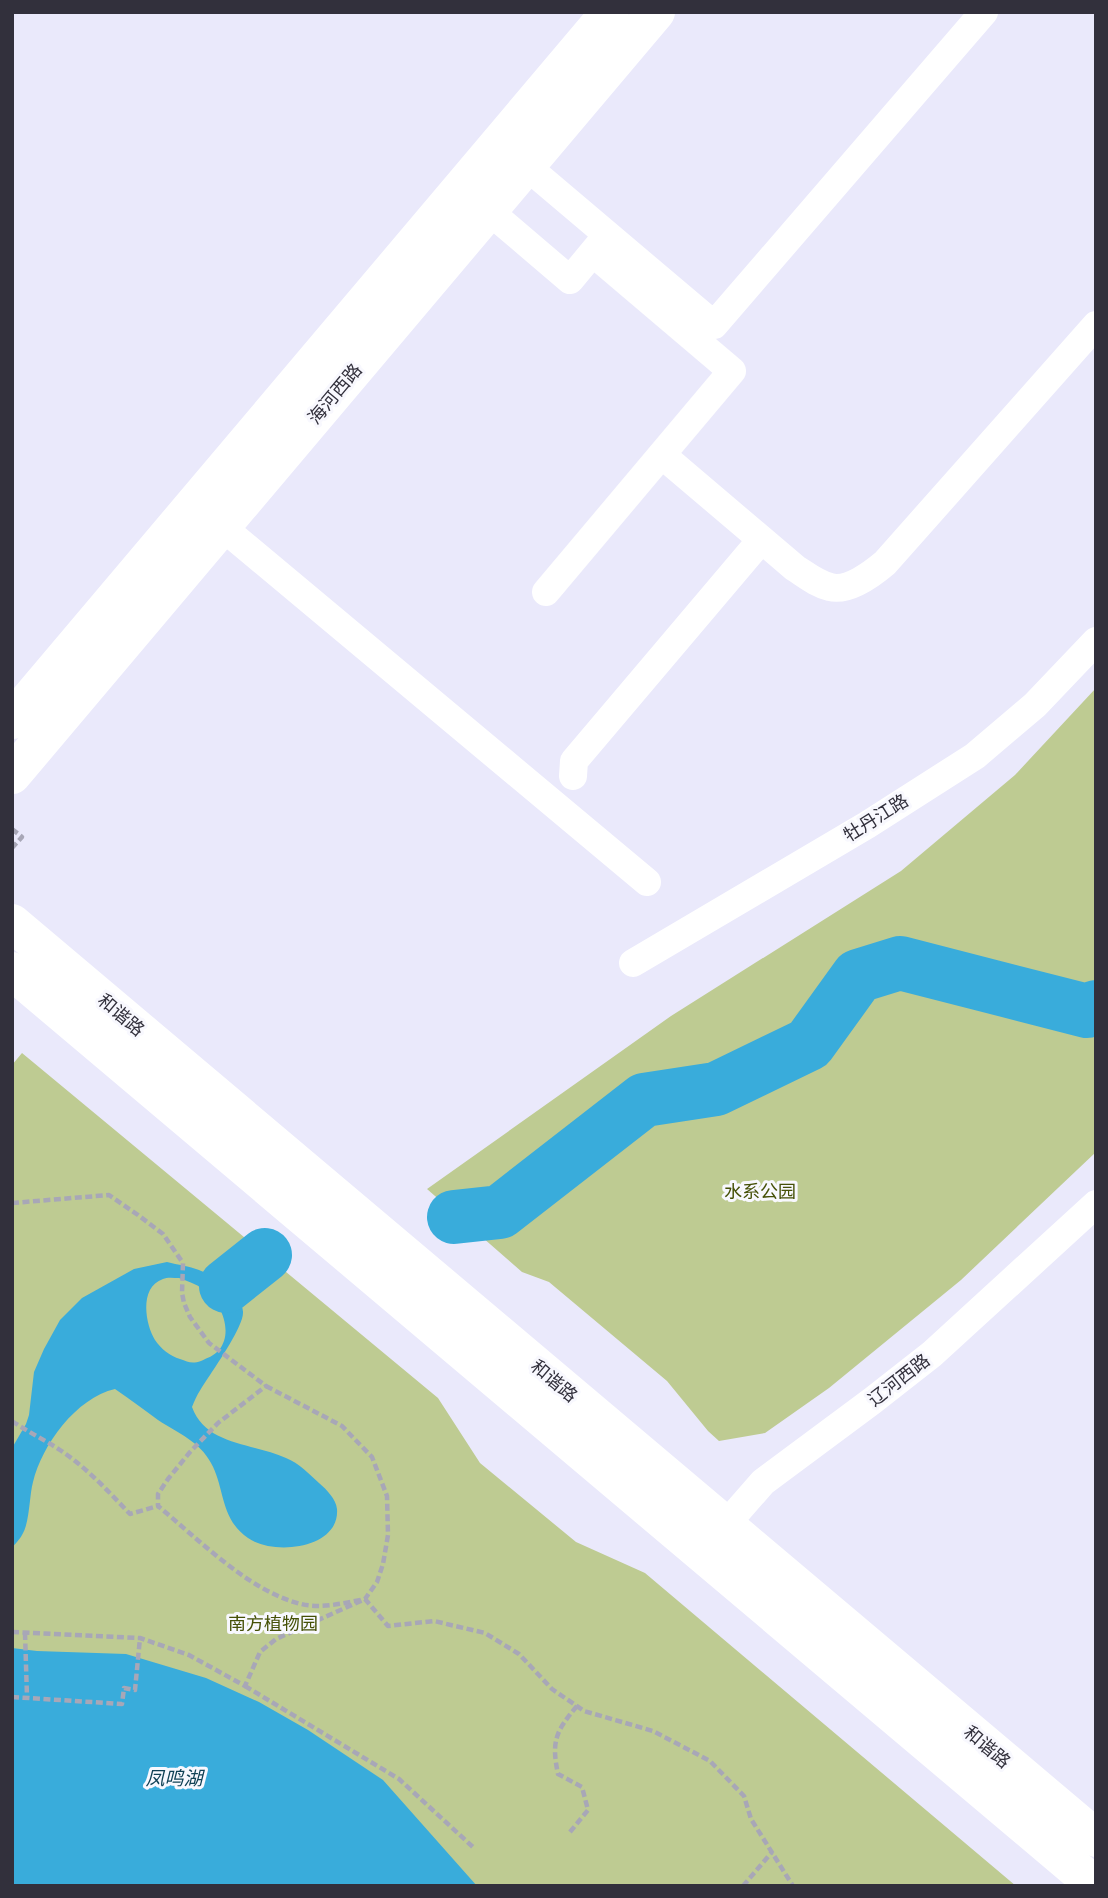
<svg xmlns="http://www.w3.org/2000/svg" width="1108" height="1898" font-family="'Nunito Sans','Noto Sans SC',sans-serif">
<style>
.green{fill:#becb92}
.water{fill:#39acdb;fill-rule:evenodd}
.lines{fill:none;stroke-linecap:round;stroke-linejoin:round}
.river{stroke:#39acdb;stroke-width:54}
.path{stroke:#a8a7b7;stroke-width:4.5;stroke-dasharray:7 3.5;stroke-linecap:butt}
.street{stroke:#fff;stroke-width:28}
.secondary{stroke:#fff;stroke-width:38}
.labels{text-anchor:middle;dominant-baseline:central;stroke-width:6;stroke-linejoin:round;paint-order:stroke}
.street-label{font-size:18px;fill:#32303c;stroke:#f8f8fe}
.park-label{font-size:18px;fill:#455007;stroke:#f8f8fe}
.water-label{font-size:19px;font-style:italic;fill:#104155;stroke:#f8f8fe}
</style>
<rect width="100%" height="100%" fill="#eae9fb"/>
<g class="green">
<path d="M1096,688V1152L961,1280L829,1388L765,1433L719,1441L708,1431L667,1381L549,1282L522,1272L427,1189L671,1016L901,871L1015,775Z"/>
<path d="M22,1053L438,1398L480,1463L576,1542L645,1573L1016,1886H12V1065Z"/>
</g>
<g class="water">
<path d="M167,1262C178,1265 189,1266 199,1270C214,1276 244,1295 243,1313C243,1326 218,1363 210,1375C202,1387 197,1394 192,1407C206,1446 254,1443 286,1458C299,1463 309,1474 319,1483C327,1490 336,1499 337,1509C340,1549 273,1556 248,1538C220,1519 225,1488 211,1463C200,1442 178,1433 158,1420C144,1410 130,1399 115,1389C76,1398 42,1445 33,1482C29,1497 30,1522 22,1535C20,1539 15,1544 12,1548V1448L26,1424L29,1415L34,1372L44,1349L60,1320L82,1298L134,1269ZM179,1278C187,1281 196,1284 203,1289C221,1301 234,1332 219,1350C214,1356 207,1358 201,1361C192,1364 188,1362 180,1359C170,1356 161,1349 155,1340C145,1324 139,1287 163,1279C167,1277 174,1278 179,1278Z"/>
<path d="M12,1648L37,1651L126,1654L206,1678L259,1702L308,1730L383,1780L477,1886H12Z"/>
</g>
<g class="lines">
<g class="river">
<path d="M454,1217L500,1212L644,1100L716,1089L809,1044L858,976L900,963L1087,1011L1096,1007"/>
<path d="M226,1286L265,1255"/>
</g>
<g class="path">
<path d="M12,829L22,837L12,848"/>
<path d="M12,1203L109,1195L138,1215L163,1234L183,1263L182,1293L184,1303L190,1317L209,1343L266,1386"/>
<path d="M266,1386L342,1426L372,1457L387,1496L388,1535L383,1564L377,1582L365,1599C344,1603 322,1609 301,1604C250,1592 198,1539 158,1506V1494L168,1479L190,1452L218,1423Z"/>
<path d="M12,1421C28,1432 45,1440 60,1450C87,1468 108,1491 130,1514L158,1506"/>
<path d="M12,1632L140,1638L189,1655L245,1686L260,1652L276,1639L365,1599L388,1626L434,1621L485,1633L519,1654L552,1689L584,1711L653,1731L710,1761L744,1796L751,1819L793,1886"/>
<path d="M25,1633L27,1697"/>
<path d="M245,1686L399,1779L474,1848"/>
<path d="M12,1697L122,1704L124,1688L135,1690L140,1638"/>
<path d="M570,1832L588,1810L582,1787L558,1774C551,1741 556,1731 577,1706"/>
<path d="M743,1886L772,1852"/>
</g>
<g class="street">
<path d="M512,154L714,325L984,12"/>
<path d="M476,200L570,280L604,239"/>
<path d="M662,455L795,568C806,575 817,584 830,587C848,592 872,574 885,563L1096,325"/>
<path d="M209,516L647,882"/>
<path d="M546,592L732,371L593,253"/>
<path d="M573,776L574,761L761,540"/>
<path d="M633,963L867,825L975,756L1035,705L1096,641"/>
<path d="M714,1538L763,1482L872,1401L932,1354L1096,1204"/>
</g>
<g class="secondary">
<path d="M12,720L610,12"/>
<path d="M12,775L656,12"/>
<path d="M12,923L1096,1838"/>
<path d="M12,971L1096,1886"/>
</g>
</g>
<g class="labels">
<g class="street-label">
<text transform="translate(335 394) rotate(-50)">海河西路</text>
<text transform="translate(876 818) rotate(-32)">牡丹江路</text>
<text transform="translate(121 1015) rotate(40)">和谐路</text>
<text transform="translate(899 1380) rotate(-38)">辽河西路</text>
<text transform="translate(554 1381) rotate(40)">和谐路</text>
<text transform="translate(987 1747) rotate(40)">和谐路</text>
</g>
<g class="park-label">
<text x="760" y="1192">水系公园</text>
<text x="273" y="1624">南方植物园</text>
</g>
<g class="water-label">
<text x="174" y="1779">凤鸣湖</text>
</g>
</g>
<rect width="1108" height="1898" fill="none" stroke="#32303c" stroke-width="28"/>
</svg>
